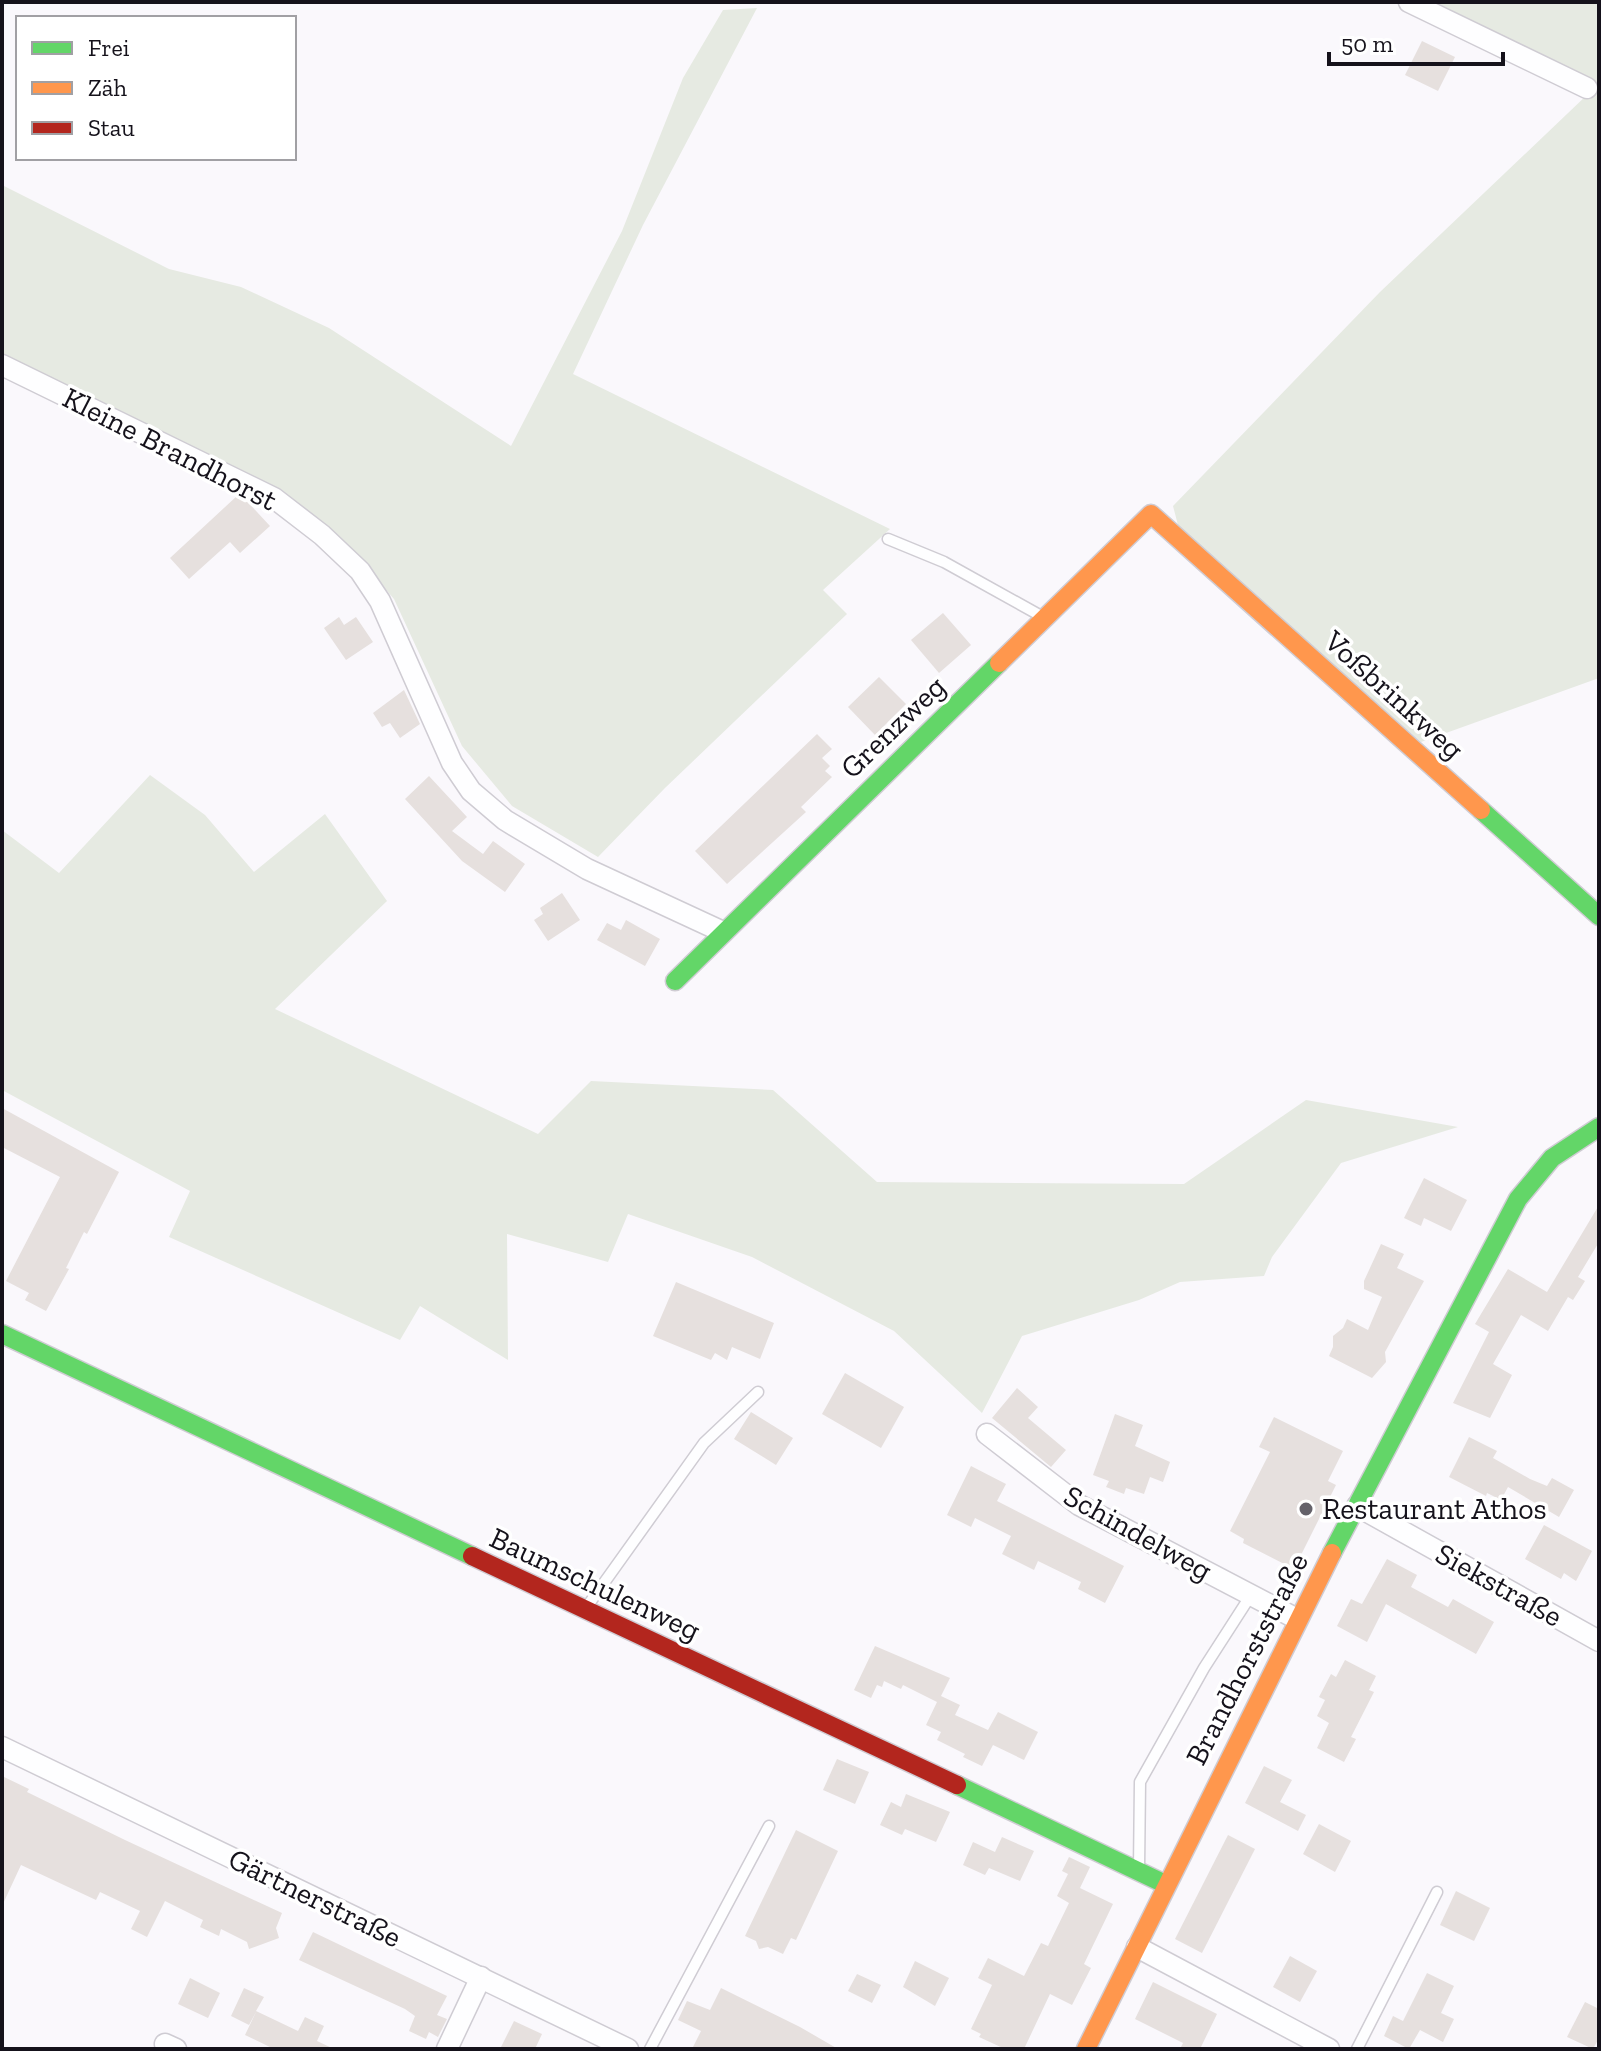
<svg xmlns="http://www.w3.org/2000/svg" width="1601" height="2051" font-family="'Zilla Slab',serif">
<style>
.green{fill:#e6eae2}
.building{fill:#e6e0de}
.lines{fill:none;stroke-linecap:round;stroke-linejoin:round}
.lane-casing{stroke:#cfccd3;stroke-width:13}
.street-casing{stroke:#cfccd3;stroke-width:23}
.fast-casing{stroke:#cfccd3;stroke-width:21}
.slow-casing{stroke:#cfccd3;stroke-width:21}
.jam-casing{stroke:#cfccd3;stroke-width:21}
.lane{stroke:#fefeff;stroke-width:10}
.street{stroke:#fefeff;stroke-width:20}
.fast{stroke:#63d668;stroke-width:18}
.slow{stroke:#ff974d;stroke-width:18}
.jam{stroke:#b3261e;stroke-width:18}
.poi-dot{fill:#65626a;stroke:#fff;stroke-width:3}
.labels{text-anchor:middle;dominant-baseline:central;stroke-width:7;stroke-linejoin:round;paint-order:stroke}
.street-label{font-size:30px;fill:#15121b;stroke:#fff}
.poi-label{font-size:30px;fill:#15121b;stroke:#fff;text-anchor:start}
</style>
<rect width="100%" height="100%" fill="#faf8fc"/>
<g class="green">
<path d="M1422,2H1599V678L1421,742L1179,529L1173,506L1380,292L1589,93Z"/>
<path d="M757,8L643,225L573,374L890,529L823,590L847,614L665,788L598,857L512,806L462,746L394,599L347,545L281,493L2,353V185L169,269L241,287L329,328L511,446L622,231L683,78L723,10Z"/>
<path d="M150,775L205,815L254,872L325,814L387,901L275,1009L538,1134L591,1081L773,1090L877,1182L1184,1184L1306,1100L1458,1127L1341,1163L1272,1257L1264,1276L1180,1282L1139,1300L1022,1336L982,1413L894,1331L752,1257L628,1214L608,1262L507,1234L508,1360L420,1306L400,1340L169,1237L190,1191L2,1090V830L59,873Z"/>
</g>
<g class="building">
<path d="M1422,41L1455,57L1438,91L1405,75Z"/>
<path d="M238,495L244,498L270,526L240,553L230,542L189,579L170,558Z"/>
<path d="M943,613L971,645L939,673L911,640Z"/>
<path d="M339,617L344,625L356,617L373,642L346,660L324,628Z"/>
<path d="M879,677L906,704L875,735L848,707Z"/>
<path d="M404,690L420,724L400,738L390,723L382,727L373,713Z"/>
<path d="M817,734L832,749L822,758L830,766L825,771L832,777L801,807L806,812L727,884L695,851Z"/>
<path d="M429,776L467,817L452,831L483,854L493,841L525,864L505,892L462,861L405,799Z"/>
<path d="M562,893L580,920L548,941L534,920L543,914L540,908Z"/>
<path d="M626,920L660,939L645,966L597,940L607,923L621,930Z"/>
<path d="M2,1108L119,1172L87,1234L84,1232L66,1268L69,1269L46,1311L25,1300L29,1293L6,1281L60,1177L2,1147Z"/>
<path d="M1424,1178L1467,1200L1451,1231L1424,1218L1421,1226L1404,1218Z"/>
<path d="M1599,1205V1242L1578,1277L1585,1281L1573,1300L1568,1297L1548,1331L1521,1315L1493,1364L1512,1375L1490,1418L1453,1403L1489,1332L1475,1324L1508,1269L1547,1292Z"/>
<path d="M1381,1244L1404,1254L1397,1268L1424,1281L1385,1352L1386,1362L1372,1378L1329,1356L1333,1347V1336L1343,1328L1347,1319L1368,1330L1382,1297L1364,1289V1281Z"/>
<path d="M676,1282L774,1323L760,1359L732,1347L727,1360L715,1353L711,1360L653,1336Z"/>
<path d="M845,1373L904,1407L881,1448L822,1414Z"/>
<path d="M1017,1388L1038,1407L1028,1418L1066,1450L1051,1467L992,1418Z"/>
<path d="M751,1412L793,1438L776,1465L734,1439Z"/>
<path d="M1115,1414L1143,1425L1135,1446L1170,1462L1163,1482L1150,1477L1144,1494L1126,1488L1124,1494L1106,1487L1109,1481L1093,1475Z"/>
<path d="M1274,1417L1343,1451L1328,1481L1336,1485L1294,1569L1243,1543L1244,1539L1230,1531L1270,1452L1259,1447Z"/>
<path d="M1469,1437L1497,1451L1493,1458L1530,1479L1547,1486L1552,1478L1574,1490L1559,1517L1508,1487L1501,1500L1487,1493L1486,1496L1449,1477Z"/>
<path d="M971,1466L1006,1484L997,1501L1124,1566L1105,1603L1078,1589L1081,1582L1038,1561L1034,1570L1002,1554L1011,1536L975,1518L971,1527L947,1515Z"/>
<path d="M1544,1525L1592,1551L1576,1581L1564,1573L1561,1579L1525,1559Z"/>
<path d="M1387,1559L1417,1575L1411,1587L1448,1607L1453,1599L1494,1622L1476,1654L1386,1604L1367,1642L1337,1626L1351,1599L1362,1604Z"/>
<path d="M875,1646L950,1678L941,1696L960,1705L955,1715L988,1730L998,1712L1038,1732L1024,1760L993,1745L982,1766L963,1757L965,1754L937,1740L941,1732L926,1725L937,1702L903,1685L901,1689L884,1681L882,1687L877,1685L871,1698L854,1690Z"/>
<path d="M1345,1660L1376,1676L1369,1690L1374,1692L1351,1737L1356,1739L1344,1762L1317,1748L1329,1723L1317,1716L1325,1700L1319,1697L1331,1674L1336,1677Z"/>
<path d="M837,1759L869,1772L855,1804L823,1790Z"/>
<path d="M1264,1766L1292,1780L1280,1802L1306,1815L1298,1831L1245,1803Z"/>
<path d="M2,1776L29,1789L27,1792L125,1840L282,1913L276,1928L279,1938L249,1949L247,1942L221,1929L219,1936L200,1927L203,1920L165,1901L147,1937L131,1929L140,1911L100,1892L96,1900L21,1865L2,1906Z"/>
<path d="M906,1794L950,1812L936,1842L905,1829L902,1835L880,1825L891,1802L901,1807Z"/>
<path d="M1319,1824L1351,1841L1335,1872L1303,1854Z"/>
<path d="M796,1830L838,1851L796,1940L791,1938L783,1954L768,1947L759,1949L756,1941L745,1936Z"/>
<path d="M1228,1835L1255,1849L1202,1953L1175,1939Z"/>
<path d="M1002,1837L1034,1851L1020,1881L989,1868L985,1875L963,1865L973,1842L995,1852Z"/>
<path d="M1069,1857L1090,1867L1080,1888L1113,1904L1084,1964L1091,1968L1072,2005L1050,1994L1024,2049H1005L979,2037L981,2034L971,2029L992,1985L978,1978L988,1958L1024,1976L1041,1943L1048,1946L1069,1903L1057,1896L1068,1874L1062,1871Z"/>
<path d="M1456,1891L1490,1908L1474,1941L1440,1925Z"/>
<path d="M313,1932L447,1996L437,2015L447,2019L438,2037L429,2032L426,2039L409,2031L415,2016L405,2009L299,1960Z"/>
<path d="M1290,1956L1317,1971L1300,2002L1273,1987Z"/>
<path d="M915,1961L949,1978L935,2006L903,1987Z"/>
<path d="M1427,1973L1454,1986L1441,2013L1454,2019L1443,2042L1420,2030L1409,2049L1384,2036L1393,2016L1403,2021Z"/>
<path d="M857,1974L881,1985L872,2003L848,1991Z"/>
<path d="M190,1978L220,1993L208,2018L178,2004Z"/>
<path d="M1153,1982L1217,2014L1200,2049H1180L1183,2043L1135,2019Z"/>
<path d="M244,1988L264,1997L256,2011L298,2031L305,2017L324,2026L317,2041L334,2049H274L245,2035L256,2012L249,2025L231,2016Z"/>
<path d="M721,1988L800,2027L838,2049H692L701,2031L678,2020L687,2001L710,2010Z"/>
<path d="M1585,2002L1599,2009V2038L1593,2049L1567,2037Z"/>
<path d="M514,2021L542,2034L535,2049H500Z"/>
</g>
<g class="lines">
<defs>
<g id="lane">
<path d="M888,539L944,562L1043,617"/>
<path d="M586,1608L704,1443L758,1392"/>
<path d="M1139,1869L1140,1782L1204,1668L1251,1595"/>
<path d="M650,2049L769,1826"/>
<path d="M1357,2049L1437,1892"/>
</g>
<g id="street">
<path d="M1409,2L1587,88"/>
<path d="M2,365L274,498L322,535L360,571L380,601L452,763L471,791L505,820L587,869L723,932"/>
<path d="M987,1434L1079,1505L1297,1619"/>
<path d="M1357,1506L1599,1641"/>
<path d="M2,1747L628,2049"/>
<path d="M1137,1947L1329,2049"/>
<path d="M165,2044L176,2049"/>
<path d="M447,2049L481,1977"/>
</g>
<g id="fast">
<path d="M1481,810L1599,916"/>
<path d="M675,981L999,663"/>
<path d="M2,1334L472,1556"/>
<path d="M1332,1553L1518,1199L1552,1158L1599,1127"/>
<path d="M957,1785L1165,1884"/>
</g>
<g id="slow">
<path d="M999,663L1151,514L1481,810"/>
<path d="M1086,2049L1332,1553"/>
</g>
<path id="jam" d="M472,1556L957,1785"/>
</defs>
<use href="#lane" class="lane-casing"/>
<use href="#street" class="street-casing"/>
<use href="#fast" class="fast-casing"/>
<use href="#slow" class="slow-casing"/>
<use href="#jam" class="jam-casing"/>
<use href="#lane" class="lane"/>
<use href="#street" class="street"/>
<use href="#fast" class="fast"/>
<use href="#slow" class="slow"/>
<use href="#jam" class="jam"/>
</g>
<circle class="poi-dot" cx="1306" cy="1509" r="8"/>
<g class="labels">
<g class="street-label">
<text transform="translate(170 449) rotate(27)">Kleine Brandhorst</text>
<text transform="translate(1394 695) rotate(42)">Voßbrinkweg</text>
<text transform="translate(893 727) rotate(-44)">Grenzweg</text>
<text transform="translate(1138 1533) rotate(29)">Schindelweg</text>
<text transform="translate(595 1584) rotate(25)">Baumschulenweg</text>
<text transform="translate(1499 1585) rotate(29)">Siekstraße</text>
<text transform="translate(1247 1659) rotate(-63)">Brandhorststraße</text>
<text transform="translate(315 1898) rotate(26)">Gärtnerstraße</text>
</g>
<g class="poi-label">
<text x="1322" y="1509">Restaurant Athos</text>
</g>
</g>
<rect width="1601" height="2051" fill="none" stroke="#15121b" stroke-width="8"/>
<rect x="16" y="16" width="280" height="144" fill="#ffffff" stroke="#a1a0a4" stroke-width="2"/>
<rect x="32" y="42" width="40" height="12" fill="#63d668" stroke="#a1a0a4" stroke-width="2"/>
<text x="88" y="56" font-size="24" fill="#15121b">Frei</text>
<rect x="32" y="82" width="40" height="12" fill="#ff974d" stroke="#a1a0a4" stroke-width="2"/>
<text x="88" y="96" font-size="24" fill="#15121b">Zäh</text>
<rect x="32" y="122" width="40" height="12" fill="#b3261e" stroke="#a1a0a4" stroke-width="2"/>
<text x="88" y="136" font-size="24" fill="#15121b">Stau</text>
<path d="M1329 52v12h174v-12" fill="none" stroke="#15121b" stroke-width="4"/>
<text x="1341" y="52" font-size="24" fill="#15121b" stroke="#ffffff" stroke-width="6" paint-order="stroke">50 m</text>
</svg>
